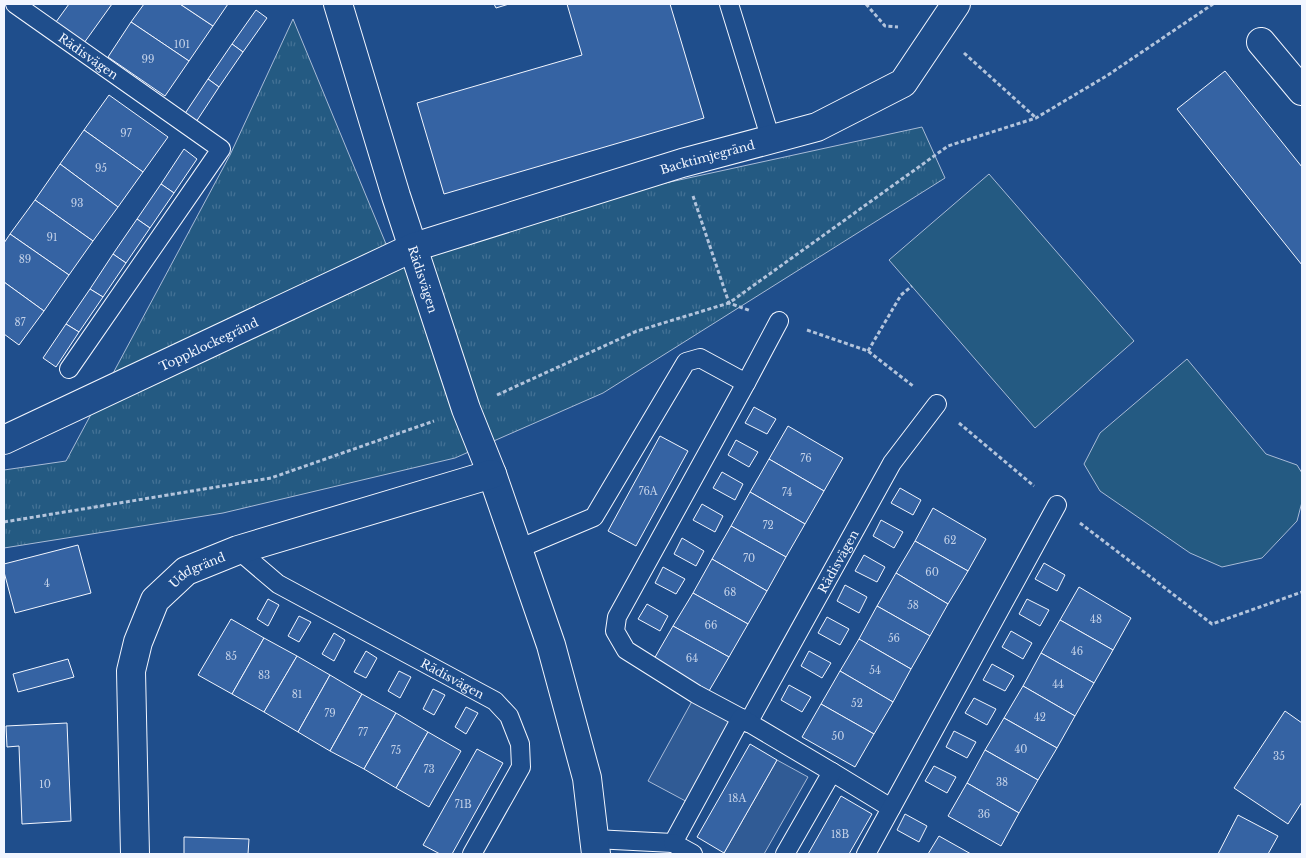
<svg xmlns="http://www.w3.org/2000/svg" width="1306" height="858" font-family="'Libre Baskerville',serif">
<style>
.grass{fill:url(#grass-tufts);stroke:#a8bbd7}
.green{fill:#245a82;stroke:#a8bbd7}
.parking{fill:#305b95;stroke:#a8bbd7}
.building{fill:#3563a3;stroke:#f2f6ff}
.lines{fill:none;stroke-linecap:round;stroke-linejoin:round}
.service-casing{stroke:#f2f6ff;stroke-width:20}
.minor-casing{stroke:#f2f6ff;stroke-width:30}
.path{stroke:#b3c4dc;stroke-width:3;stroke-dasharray:4 2.5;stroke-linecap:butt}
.service{stroke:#1f4e8c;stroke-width:18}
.minor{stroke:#1f4e8c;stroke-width:28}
.labels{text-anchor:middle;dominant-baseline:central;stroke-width:4;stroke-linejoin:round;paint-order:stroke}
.number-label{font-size:10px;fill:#c3d1e8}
.street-label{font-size:12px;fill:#f2f6ff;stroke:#1f4e8c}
</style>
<defs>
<pattern id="grass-tufts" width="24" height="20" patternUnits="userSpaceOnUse" patternTransform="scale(1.25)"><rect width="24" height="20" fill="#245a82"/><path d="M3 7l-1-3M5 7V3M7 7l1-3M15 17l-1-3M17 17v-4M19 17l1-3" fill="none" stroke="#447295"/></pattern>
</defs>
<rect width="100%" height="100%" fill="#1f4e8c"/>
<path class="grass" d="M293,19L386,244L922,127L945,178L603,393L455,458L223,513L4,548V470L66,461L230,155Z"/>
<g class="green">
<path d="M989,174L1134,341L1035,428L889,260Z"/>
<path d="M1187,359L1266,454L1297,465L1302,473V502L1297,521L1262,558L1222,567L1190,553L1100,491L1084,464L1100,433Z"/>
</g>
<g class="parking">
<path d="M696,694L741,718L693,805L648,781Z"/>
<path d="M777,760L808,777L764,854H727L724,853Z"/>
</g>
<g class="building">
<path d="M69,4H112L84,43L56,22Z"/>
<path d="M144,4H180L213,26L189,61L131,22Z"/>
<path d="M180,4H228L213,26Z"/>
<path d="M494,4H509L496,8Z"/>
<path d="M567,4H670L704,118L444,194L417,103L582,55Z"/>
<path d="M256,10L267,18L243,52L232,44Z"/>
<path d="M131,22L189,61L165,96L108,57Z"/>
<path d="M232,44L243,52L219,87L208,79Z"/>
<path d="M1225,71L1302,167V265L1177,109Z"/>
<path d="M208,79L219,87L196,122L184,115Z"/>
<path d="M109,95L168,137L143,172L84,130Z"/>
<path d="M84,130L143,172L118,207L60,164Z"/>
<path d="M184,149L197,159L174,193L161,184Z"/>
<path d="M60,164L118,207L93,241L35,200Z"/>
<path d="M161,184L174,193L150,228L137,219Z"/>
<path d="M35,200L93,241L69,275L10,234Z"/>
<path d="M137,219L150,228L126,263L113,254Z"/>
<path d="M10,234L69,275L44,311L4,282V243Z"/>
<path d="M113,254L126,263L103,297L90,289Z"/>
<path d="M4,282L44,311L19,345L4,334Z"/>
<path d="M90,289L103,297L79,332L66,324Z"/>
<path d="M66,324L79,332L56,367L43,358Z"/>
<path d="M754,407L776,419L767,434L745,423Z"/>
<path d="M788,426L843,458L824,491L769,459Z"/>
<path d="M660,436L688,451L636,546L608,531Z"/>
<path d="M736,440L758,452L749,467L728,455Z"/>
<path d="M769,459L824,491L805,524L750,492Z"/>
<path d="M722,472L743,484L735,500L713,488Z"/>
<path d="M900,488L921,500L913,515L891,503Z"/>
<path d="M750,492L805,524L786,557L731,526Z"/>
<path d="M702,504L723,516L715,532L693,520Z"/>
<path d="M933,508L986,539L968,571L915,541Z"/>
<path d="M881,520L903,532L894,548L873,536Z"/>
<path d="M731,526L786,557L767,591L712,559Z"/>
<path d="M682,538L704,551L696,566L674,554Z"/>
<path d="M915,541L968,571L948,604L896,573Z"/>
<path d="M78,545L91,593L15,613L4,572V564Z"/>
<path d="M864,555L885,567L877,582L855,571Z"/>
<path d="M712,559L767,591L748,624L693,593Z"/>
<path d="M1044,563L1065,575L1057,591L1035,579Z"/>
<path d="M663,567L685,579L676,594L655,583Z"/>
<path d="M896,573L948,604L930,636L877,606Z"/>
<path d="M845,585L867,597L859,613L837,601Z"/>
<path d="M1079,587L1131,618L1113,650L1060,620Z"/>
<path d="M693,593L748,624L729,657L673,626Z"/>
<path d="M268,599L279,605L268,626L257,619Z"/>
<path d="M1027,599L1049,610L1040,626L1019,614Z"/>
<path d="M647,604L668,616L660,631L638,619Z"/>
<path d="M877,606L930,636L911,669L859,639Z"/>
<path d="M299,616L311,622L299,642L288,636Z"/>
<path d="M827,617L849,629L840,645L818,633Z"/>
<path d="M231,619L264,638L232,694L198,675Z"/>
<path d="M1060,620L1113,650L1094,683L1041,653Z"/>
<path d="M673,626L729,657L709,691L654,659Z"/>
<path d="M1011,631L1032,643L1023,659L1002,647Z"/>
<path d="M334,633L345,640L334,661L322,654Z"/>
<path d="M264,638L297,656L264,712L232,694Z"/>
<path d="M859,639L911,669L893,702L840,671Z"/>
<path d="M366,651L377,658L366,678L354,672Z"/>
<path d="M809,651L831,663L822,678L801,666Z"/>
<path d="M1041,653L1094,683L1075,716L1023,686Z"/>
<path d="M297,656L330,675L298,732L264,712Z"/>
<path d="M68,659L74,677L18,692L13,674Z"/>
<path d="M992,664L1014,676L1005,691L983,680Z"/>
<path d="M399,671L411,677L400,698L388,691Z"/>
<path d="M840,671L893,702L874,734L821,704Z"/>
<path d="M330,675L362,694L330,751L298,732Z"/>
<path d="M789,685L811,697L802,712L781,700Z"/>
<path d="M1023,686L1075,716L1057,748L1004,718Z"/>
<path d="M433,689L445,695L434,715L423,709Z"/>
<path d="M362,694L396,713L364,769L330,751Z"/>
<path d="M974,698L996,709L987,725L965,713Z"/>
<path d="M821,704L874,734L855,767L802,737Z"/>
<path d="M466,707L478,713L466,734L455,727Z"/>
<path d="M1285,711L1302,723V802L1288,824L1234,788Z"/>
<path d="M396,713L428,732L396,788L364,769Z"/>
<path d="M1004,718L1057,748L1038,780L985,750Z"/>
<path d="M67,723L71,821L22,824L19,746L7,747L6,726Z"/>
<path d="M954,731L976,742L967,758L946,747Z"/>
<path d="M428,732L461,751L429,807L396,788Z"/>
<path d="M750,744L777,760L724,853L697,837Z"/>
<path d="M477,749L503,763L452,854H440L423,845Z"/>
<path d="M985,750L1038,780L1019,813L967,783Z"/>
<path d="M934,766L956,777L947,793L925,781Z"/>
<path d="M967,783L1019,813L1001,846L948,816Z"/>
<path d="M841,796L872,814L849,854H808Z"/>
<path d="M905,814L927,826L919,842L897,830Z"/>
<path d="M1238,815L1278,836L1268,854H1218Z"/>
<path d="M939,836L971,854H928Z"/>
<path d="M184,837L249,839L248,854H184Z"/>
</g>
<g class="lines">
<defs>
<g id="service">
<path id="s1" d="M15,4L221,149L69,369"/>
<path d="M729,4L771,140"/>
<path d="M746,383L779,321"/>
<path d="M518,549L594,517L686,362L700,358L746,383L617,617L615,631L626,650L696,694L741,718"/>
<path id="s2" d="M238,550L278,584L495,701L509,716L520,744L521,767L472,854"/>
<path id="s3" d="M748,723L892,463L937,404"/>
<path d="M832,772L891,808"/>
<path d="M594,839L673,843L741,718L832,772L785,854"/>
<path d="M673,843L693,854"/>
<path d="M866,854L1057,505"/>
</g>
<g id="minor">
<path id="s4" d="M338,4L396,196L466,409L492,474L551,645L587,778L596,854"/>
<path d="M1261,42L1302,91"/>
<path id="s5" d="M4,440L414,247L682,163L817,127L903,83L956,4"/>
<path id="s6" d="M135,854L131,671L138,642L155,600L186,571L238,550L492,474"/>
</g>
</defs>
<use href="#service" class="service-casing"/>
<use href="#minor" class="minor-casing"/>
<g class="path">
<path d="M866,4L885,26L898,27"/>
<path d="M964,53L1035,117"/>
<path d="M693,196L729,303L751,311"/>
<path d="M807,330L868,351L913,386"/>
<path d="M868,351L901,295L912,286"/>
<path d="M497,395L637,331L729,303L948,146L1036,118L1108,75L1213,4"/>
<path d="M959,423L1034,486"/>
<path d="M4,522L271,478L434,421"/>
<path d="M1080,523L1212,624L1302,592"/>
</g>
<use href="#service" class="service"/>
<use href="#minor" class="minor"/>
</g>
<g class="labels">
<g class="number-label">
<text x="182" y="44">101</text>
<text x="148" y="59">99</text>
<text x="126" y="133">97</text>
<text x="101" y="168">95</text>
<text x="77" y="203">93</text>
<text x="52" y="237">91</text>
<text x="25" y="259">89</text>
<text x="20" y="322">87</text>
<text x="806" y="458">76</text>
<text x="648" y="491">76A</text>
<text x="787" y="492">74</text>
<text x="768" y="525">72</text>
<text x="950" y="540">62</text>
<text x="749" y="558">70</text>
<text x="932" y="572">60</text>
<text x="47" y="583">4</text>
<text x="730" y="592">68</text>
<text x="913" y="605">58</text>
<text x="1096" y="619">48</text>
<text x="711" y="625">66</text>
<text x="894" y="638">56</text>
<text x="1077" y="651">46</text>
<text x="231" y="656">85</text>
<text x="692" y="658">64</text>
<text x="875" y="670">54</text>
<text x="264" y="675">83</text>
<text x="1058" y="684">44</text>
<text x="297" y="694">81</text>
<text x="857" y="703">52</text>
<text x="330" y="713">79</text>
<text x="1040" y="717">42</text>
<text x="363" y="732">77</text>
<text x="838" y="736">50</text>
<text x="1021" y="749">40</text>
<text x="396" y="750">75</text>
<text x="1279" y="756">35</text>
<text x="429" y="769">73</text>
<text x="1002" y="782">38</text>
<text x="45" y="784">10</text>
<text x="737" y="798">18A</text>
<text x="463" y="804">71B</text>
<text x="984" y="814">36</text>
<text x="840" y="834">18B</text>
</g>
<g class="street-label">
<text stroke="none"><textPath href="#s1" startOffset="90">Rädisvägen</textPath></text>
<text stroke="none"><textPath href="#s5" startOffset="760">Backtimjegränd</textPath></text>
<text stroke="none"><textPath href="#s4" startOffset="288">Rädisvägen</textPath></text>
<text stroke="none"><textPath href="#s5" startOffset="226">Toppklockegränd</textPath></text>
<text stroke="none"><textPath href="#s3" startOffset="185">Rädisvägen</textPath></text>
<text stroke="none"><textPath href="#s6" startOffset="311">Uddgränd</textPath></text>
<text stroke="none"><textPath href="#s2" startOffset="251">Rädisvägen</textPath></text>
</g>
</g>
<rect width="1306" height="858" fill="none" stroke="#f2f6ff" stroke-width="10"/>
</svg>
